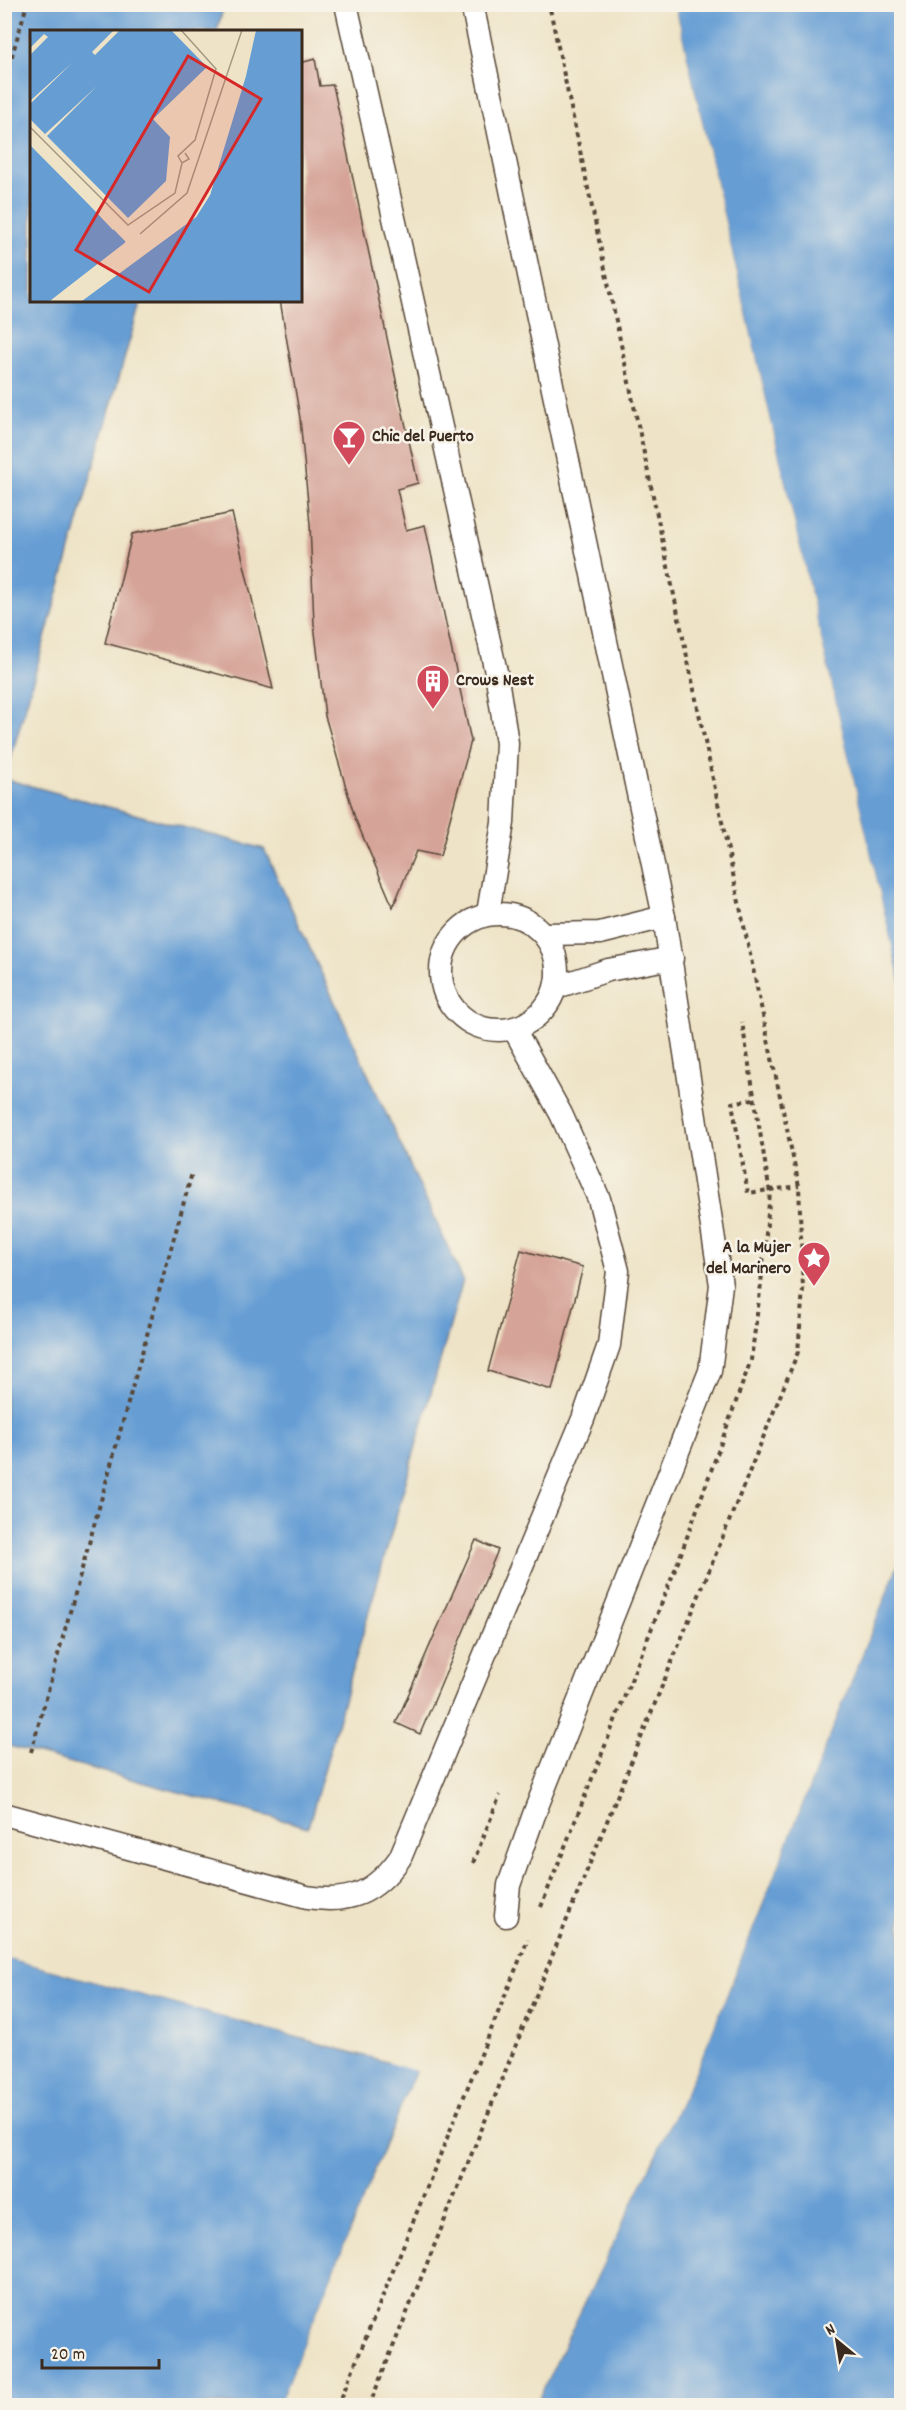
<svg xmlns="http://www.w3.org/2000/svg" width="906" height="2410" font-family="Dekko,sans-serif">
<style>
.water{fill:#669ed4;stroke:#506479;stroke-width:1.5}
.pier{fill:#eee3c6}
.building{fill:#d5a397}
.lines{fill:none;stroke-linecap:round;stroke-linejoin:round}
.lane-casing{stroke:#564637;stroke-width:25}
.path{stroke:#564637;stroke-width:4;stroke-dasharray:4.5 4.5;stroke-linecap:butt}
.lane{stroke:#fff;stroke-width:22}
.labels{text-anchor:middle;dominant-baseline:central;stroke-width:5;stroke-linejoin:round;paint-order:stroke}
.poi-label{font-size:18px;font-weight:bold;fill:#3b2a1e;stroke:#f7f3e8;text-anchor:start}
.inset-road{fill:none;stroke:#a69983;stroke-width:1.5}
.view{fill:#d62828;fill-opacity:0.15;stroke:#d62828;stroke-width:3}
.inset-edge{fill:none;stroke:#3b2a1e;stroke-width:3}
</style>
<rect width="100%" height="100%" fill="#f7f3e8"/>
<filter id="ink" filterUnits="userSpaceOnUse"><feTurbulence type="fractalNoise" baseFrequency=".0167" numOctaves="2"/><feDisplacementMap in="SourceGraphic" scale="12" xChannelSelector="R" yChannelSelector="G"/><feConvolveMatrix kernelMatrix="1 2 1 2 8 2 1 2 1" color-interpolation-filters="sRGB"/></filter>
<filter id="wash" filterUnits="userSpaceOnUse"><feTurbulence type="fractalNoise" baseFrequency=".008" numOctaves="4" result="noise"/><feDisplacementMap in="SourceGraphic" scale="24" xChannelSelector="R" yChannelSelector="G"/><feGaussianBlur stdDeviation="1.35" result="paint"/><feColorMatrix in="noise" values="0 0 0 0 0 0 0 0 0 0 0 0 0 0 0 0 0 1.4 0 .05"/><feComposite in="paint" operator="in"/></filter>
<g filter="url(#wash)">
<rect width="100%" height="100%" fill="#eee3c6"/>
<g class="water">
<path d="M4,5H224L217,31L32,32V300H141L5,779L264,849L463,1280L308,1827L5,1745Z"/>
<path d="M675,5H901V987Z"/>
<path d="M901,1556V2405L535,2406L701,2059Z"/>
<path d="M4,1957L416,2070L279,2405H5Z"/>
</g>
<g class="pier">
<path d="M672,4L675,5L902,990L899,988Z"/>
<path d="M902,1553L701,2059L535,2405L532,2406L698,2057L899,1555Z"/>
<path d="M5,1954L231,2016V2019L5,1957Z"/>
<path d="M389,2060L417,2068L419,2071L282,2406L279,2405L416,2071L388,2063Z"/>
</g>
<g id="blocks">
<g class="building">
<path d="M315,59L320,86L333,85L418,483L397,489L406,530L425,525L471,741L440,856L416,851L393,907L355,818L325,716L314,624L310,524L300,418L280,300H300V63Z"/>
<path d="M232,513L273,689L105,643L132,534Z"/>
<path d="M521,1250L583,1267L552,1390L488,1371Z"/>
<path d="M476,1540L498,1550L420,1734L396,1723Z"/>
</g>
</g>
</g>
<g filter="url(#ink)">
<use href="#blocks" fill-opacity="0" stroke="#564637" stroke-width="1.5"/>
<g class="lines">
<defs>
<g id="lane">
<path d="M346,4L496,672L507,743L503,823L488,913"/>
<path d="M472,4L664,917L721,1285L710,1371L536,1809L509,1885L506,1916"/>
<circle cx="499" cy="972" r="58"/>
<path d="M545,934L600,933L664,917"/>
<path d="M557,987L608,970L672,958"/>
<path d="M4,1814L307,1897C350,1904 375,1893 400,1858L583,1419L609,1345L618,1271L599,1199L561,1114L514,1029"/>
</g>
</defs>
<use href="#lane" class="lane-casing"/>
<g class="path">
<path d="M4,83L27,4"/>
<path d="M753,1099L732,1103L748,1193L799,1186"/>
<path d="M31,1752L192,1173"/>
<path d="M473,1863L500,1795"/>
<path d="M541,1907L678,1562L751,1360L761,1284L770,1193L742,1022"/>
<path d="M338,2406L528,1939"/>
<path d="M369,2406L798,1352L803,1289L799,1186L549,4"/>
</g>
<use href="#lane" class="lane"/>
</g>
</g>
<defs>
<symbol id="bar-pin" viewBox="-11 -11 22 30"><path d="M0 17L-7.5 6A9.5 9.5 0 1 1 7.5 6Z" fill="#d1495b" stroke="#f7f3e8"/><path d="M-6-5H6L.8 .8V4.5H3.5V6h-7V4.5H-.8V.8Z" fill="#fff"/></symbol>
<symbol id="building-pin" viewBox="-11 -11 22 30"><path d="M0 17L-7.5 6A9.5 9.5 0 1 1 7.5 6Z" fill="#d1495b" stroke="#f7f3e8"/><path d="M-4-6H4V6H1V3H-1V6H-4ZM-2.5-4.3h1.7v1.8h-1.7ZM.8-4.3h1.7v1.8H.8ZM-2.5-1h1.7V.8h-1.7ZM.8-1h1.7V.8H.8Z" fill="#fff"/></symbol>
<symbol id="sight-pin" viewBox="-11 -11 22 30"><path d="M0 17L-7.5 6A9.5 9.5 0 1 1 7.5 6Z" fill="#d1495b" stroke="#f7f3e8"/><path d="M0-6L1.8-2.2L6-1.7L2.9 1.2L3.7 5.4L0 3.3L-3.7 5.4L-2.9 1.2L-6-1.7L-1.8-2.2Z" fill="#fff"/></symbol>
</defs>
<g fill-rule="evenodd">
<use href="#bar-pin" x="330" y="418" width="38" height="52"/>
<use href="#building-pin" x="414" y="662" width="38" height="52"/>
<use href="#sight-pin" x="795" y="1239" width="38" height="52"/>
</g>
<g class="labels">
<g class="poi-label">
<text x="372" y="437">Chic del Puerto</text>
<text x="456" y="681">Crows Nest</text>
<text x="791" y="1248" text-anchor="end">A la Mujer<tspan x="791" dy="21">del Marinero</tspan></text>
</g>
</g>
<g transform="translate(30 30)">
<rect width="272" height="272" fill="#eee3c6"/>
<path d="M0,0H84L62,22L65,25L90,0H141L177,37L123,89L140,107L136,151L98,188L17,106L67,56L15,104L0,89V74L43,32L0,71V25L18,7L14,4L0,18ZM226,0H271V271H52L166,187L180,165ZM0,115L96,212L20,271H0Z" fill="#669ed4"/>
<path d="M223,0H226L216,46L180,165L166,187L49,271L164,185L177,164ZM0,112L2,113L85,198L83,200ZM96,208L97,215L20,271L95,213Z" fill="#eee3c6"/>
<path class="inset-road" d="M151,0L186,39L165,110L148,126L152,133L159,129L155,123M0,97L98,195L145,163L152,133M110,204L157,163L212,0"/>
<path class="view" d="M158,26L231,69L119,262L46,220Z"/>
<rect width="272" height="272" class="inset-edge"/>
</g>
<rect width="906" height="2410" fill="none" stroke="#f7f3e8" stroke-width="24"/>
<g transform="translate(837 2341) rotate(330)" stroke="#f7f3e8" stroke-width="4.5" paint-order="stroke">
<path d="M0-4.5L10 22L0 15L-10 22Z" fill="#3b2a1e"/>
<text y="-9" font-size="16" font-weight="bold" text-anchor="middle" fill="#3b2a1e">N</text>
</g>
<path d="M42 2359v9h117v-9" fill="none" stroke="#3b2a1e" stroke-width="3"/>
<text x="51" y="2359" font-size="18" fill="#3b2a1e" stroke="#f7f3e8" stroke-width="4.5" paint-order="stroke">20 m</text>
</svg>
